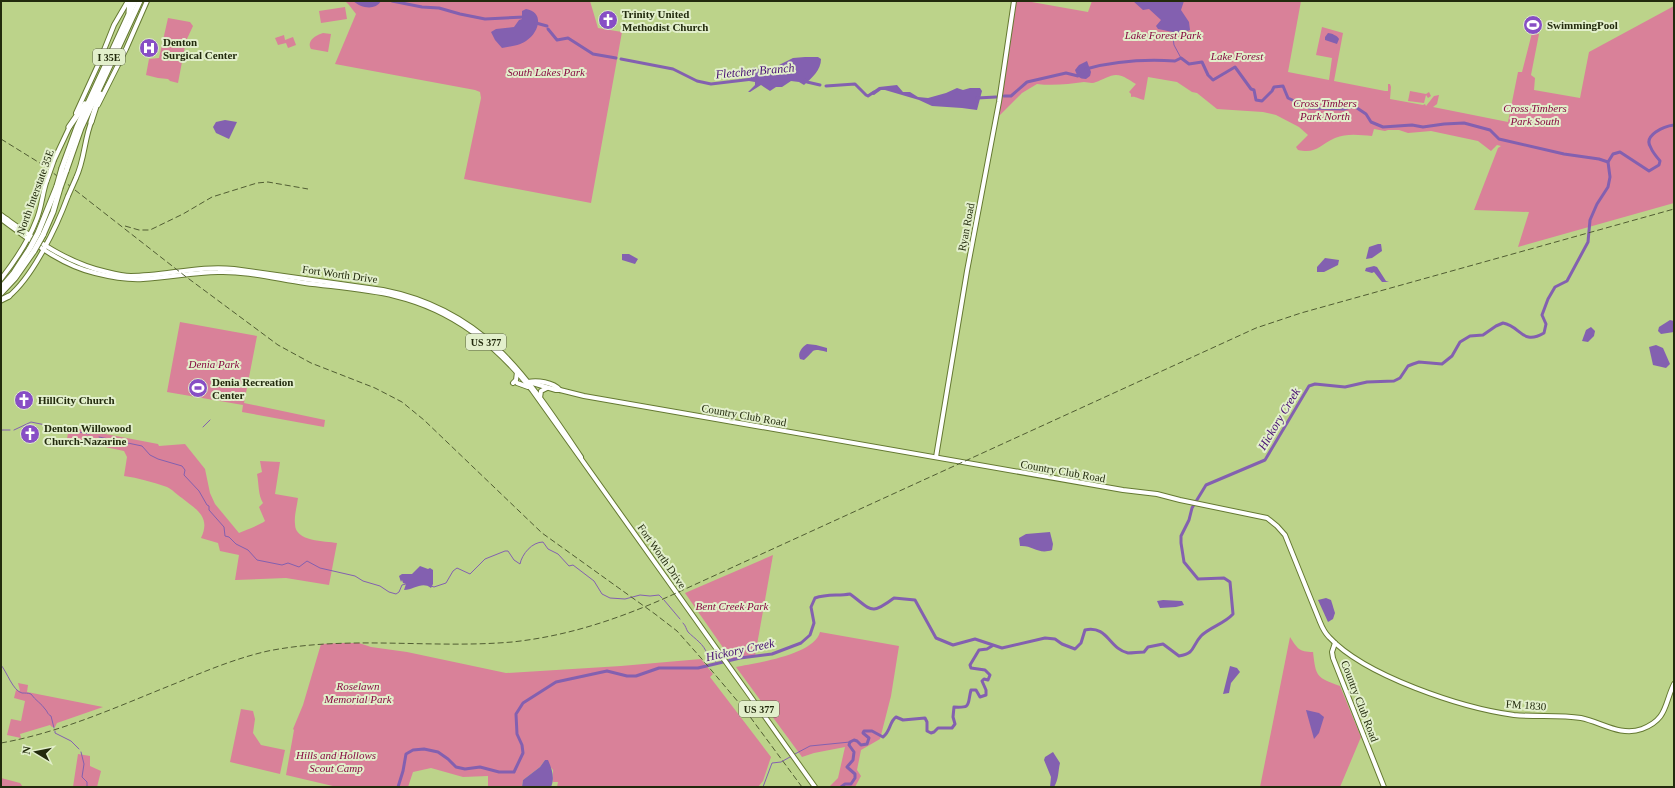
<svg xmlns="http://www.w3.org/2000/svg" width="1675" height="788" font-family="Georgia,serif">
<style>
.green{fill:#d98199}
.water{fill:#8360b0}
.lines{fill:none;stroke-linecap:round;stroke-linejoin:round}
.stream{stroke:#8360b0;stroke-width:1}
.river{stroke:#8360b0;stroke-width:3}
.major-casing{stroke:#657932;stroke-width:6}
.highway-casing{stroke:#657932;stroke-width:7}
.major{stroke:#fff;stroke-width:4}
.highway{stroke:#fff;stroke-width:5}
.rail{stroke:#515d33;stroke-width:1;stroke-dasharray:6 3;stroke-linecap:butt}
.major-bridge-casing{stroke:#657932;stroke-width:6;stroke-linecap:butt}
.highway-bridge-casing{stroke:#657932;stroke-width:7;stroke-linecap:butt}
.major-bridge{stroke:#fff;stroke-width:4}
.highway-bridge{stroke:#fff;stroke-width:5}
.labels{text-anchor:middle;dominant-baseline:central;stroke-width:4;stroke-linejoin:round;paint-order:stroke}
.shield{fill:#e2efcb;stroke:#5c6546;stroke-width:1}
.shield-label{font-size:10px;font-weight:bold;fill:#222a0d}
.poi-label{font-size:11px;font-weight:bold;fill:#222a0d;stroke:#e2efcb;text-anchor:start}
.park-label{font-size:11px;font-style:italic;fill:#860a41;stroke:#e2efcb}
.street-label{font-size:11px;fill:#222a0d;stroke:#e2efcb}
.water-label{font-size:12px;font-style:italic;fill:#440b72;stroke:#e2efcb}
</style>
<rect width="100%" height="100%" fill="#bcd38a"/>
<g class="green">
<path d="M345,1H590L598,28L622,32L591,203L464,179L481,98L480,92L475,90L335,64L356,14L349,5Z"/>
<path d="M1015,1H1026L1088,12L1092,1H1301L1288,72L1329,80L1332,58L1316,55L1322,27L1343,33L1334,81L1385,91H1388V84H1390L1391,87L1390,99L1423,105L1425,104L1426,106L1434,96L1439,95L1437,104L1433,107L1508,122L1518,72H1522L1532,33L1539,34L1531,75L1535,78L1534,90L1580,98L1589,52L1674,6V203L1518,247L1529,212L1474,210L1498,148L1501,146L1497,145L1491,151L1478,141L1431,131L1408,133L1399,130H1388L1385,131L1374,129L1372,136C1360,135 1347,133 1335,138C1319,145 1317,154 1298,150L1296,147L1308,135L1299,127L1276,115L1263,112L1217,109L1197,93L1192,92L1177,82L1148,77L1144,100C1138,99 1136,96 1131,97V94L1129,92L1136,84C1130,81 1124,75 1116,75C1110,75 1102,80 1096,82C1092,84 1088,82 1084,82C1069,84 1053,86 1037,84L1022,93L1000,115H998Z"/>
<path d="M345,7L347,19L321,23L319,11Z"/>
<path d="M168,18L190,22L193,26L186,41L178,83L170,81L168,79L158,78L146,75L149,59L159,58Z"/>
<path d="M323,33L331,34L328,52L311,49C306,41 316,35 323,33Z"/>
<path d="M284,35L285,40L293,37L296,45L288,48L286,43L278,45L275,38Z"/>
<path d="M1410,91L1426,94L1429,92L1431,96L1428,98L1426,95L1424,103L1408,101Z"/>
<path d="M180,322L257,336L244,403L325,420L324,427L242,412L243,405L167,392Z"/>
<path d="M69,427L158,444L159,446L185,444L205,469L210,493L215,504L239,533C246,530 260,525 265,521L259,507L263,503C258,495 259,484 257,474L262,472L260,461L280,462L275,494L298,498C297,506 294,516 295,524C295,542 325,541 337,543L329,585L286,578L235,580L239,555L220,551L218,543L201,538C211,517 197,510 182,498C177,495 172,489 167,487C153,482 138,478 124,476L127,457L124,451L67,439Z"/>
<path d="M773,555L755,656L731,659L685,593Z"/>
<path d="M820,632L899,646L891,696L880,739L861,750L857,770L861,776L855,787H829L838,778L845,747L814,753L802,757L736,667C756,663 814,655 820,632Z"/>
<path d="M1290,637C1297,648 1299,652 1313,652C1316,677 1316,677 1340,686L1361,737L1340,787H1260Z"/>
<path d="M341,643H359L371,647L407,652L506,673L621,666L701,659L713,674L710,677L771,757L763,781L758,787H557L558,782H553V770L545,760L540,767L523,780L522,787H488V776L463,777L431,768L413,772L408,787H337L286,775L294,730L293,729L303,705L321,644Z"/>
<path d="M18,683L28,685L27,692L103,707L57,723L55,727H52L50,725L20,734L21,738L7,735L11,719L21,721L25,701L14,698L16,690L20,691Z"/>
<path d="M241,709L253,711L255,719L253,733L261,745L285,750L280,774L230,762Z"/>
<path d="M78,754L90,756V766L101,771L97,787H73Z"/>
<path d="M1,778L20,783L23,787H1Z"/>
</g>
<g class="water">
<path d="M353,1H381C375,11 361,8 353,1Z"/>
<path d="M1133,1H1184L1181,10L1189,22L1190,30C1181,35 1168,31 1158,29L1156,26L1161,20L1149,9L1143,10Z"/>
<path d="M526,9C545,12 539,33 526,41C519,46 510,46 502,48L495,40L491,32L496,29L514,27L519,20L522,19V11Z"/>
<path d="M1328,33C1331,33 1338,36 1339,39L1337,44L1325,40V37Z"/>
<path d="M805,57H818L821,59C821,70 812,78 804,85L799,82L791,81L782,87H776L770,91L761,85L750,92H748L755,85V82L749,81L751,78V73L754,67C763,70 763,76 775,71L779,65L793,58Z"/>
<path d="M1087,61L1091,72L1090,76L1086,79C1079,79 1077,76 1075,70L1079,65Z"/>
<path d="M897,85L903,92H910L918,97L928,98L946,93L957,88L963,90L970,88H980L982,91L977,110L962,108L932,106L919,100L885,90H881L874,95L869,94L879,87Z"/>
<path d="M225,120L237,122L229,139L216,133L213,127L216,122Z"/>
<path d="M1378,244H1381L1382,251L1372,258L1366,259L1369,247Z"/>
<path d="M622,254H629L638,259L635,264L622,260Z"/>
<path d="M1325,258L1339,260L1338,265L1324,272H1317V267Z"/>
<path d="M1374,266L1377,267L1386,281L1389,282H1382L1374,272L1372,273L1365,271L1366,268Z"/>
<path d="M1670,320L1674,321V332L1661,334L1658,331L1659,327Z"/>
<path d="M1591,327L1595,331L1594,336L1588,342L1582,341L1586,330Z"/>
<path d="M807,344L816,345L827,348V352C810,348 816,350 804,360L800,359C797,353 802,347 807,344Z"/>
<path d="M1656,345L1663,348L1670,364L1666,368L1653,365L1649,347Z"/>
<path d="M1050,532L1053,544L1052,550C1038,555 1033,545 1020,546L1019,538L1026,534Z"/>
<path d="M420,566L428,569L430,568L433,570V584L431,588C422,581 414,590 404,590L406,584L403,583L402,580L401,582L399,576L402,574H412Z"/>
<path d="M1326,598L1331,600L1335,613L1333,619L1328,622L1318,600Z"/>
<path d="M1163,600L1182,601L1184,605L1176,607L1160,608L1157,601Z"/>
<path d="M1230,666L1237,668L1240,672L1231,683L1229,693L1223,694Z"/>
<path d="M1306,710L1319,713L1324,717L1319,733L1314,739Z"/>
<path d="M1053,752L1060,763C1058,771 1059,779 1054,787H1050L1051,777L1044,760L1045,757Z"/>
<path d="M545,760H548C552,769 555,778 551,787H522L523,780L540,767Z"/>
</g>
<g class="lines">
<g class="stream">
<path d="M1172,30L1174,45L1181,58"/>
<path d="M203,427L210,420"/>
<path d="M1,430H10"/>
<path d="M14,430L31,422L89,434"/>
<path d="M99,437L142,446L150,455L158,459L182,466L185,470L184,475L199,491L207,505L209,506V510L224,527L225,536L229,537L236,544L248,550L257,560L282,565L288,563L299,567L307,561L320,568L355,576L363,581L380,586L389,592L396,594L399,592L402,585L406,584"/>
<path d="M431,586L434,587L446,583L453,571L457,568L470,574L485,559L505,551H508L514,560L520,564C522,554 532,542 543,542L548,549L558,554L569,566L573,565L594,581L602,594L610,598L625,599L640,595L650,596L659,595L662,598"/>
<path d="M664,600L680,619"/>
<path d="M683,623C686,626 686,629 688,632C695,639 704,644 707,654L712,656L717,664"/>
<path d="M1,665C7,672 13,691 22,693C25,693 28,693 31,694C35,700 42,704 45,709C48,712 47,714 51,716L54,728"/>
<path d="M55,731V733L71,741L79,749"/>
<path d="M81,752L84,764L82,777L87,782V787"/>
<path d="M793,755L810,746L850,742"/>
<path d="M763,787L772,763L781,762L790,757"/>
</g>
<g class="river">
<path d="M392,1L422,7L439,8L460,14L485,19L524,17"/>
<path d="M536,23L547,26"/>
<path d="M548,29L557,40L568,38L593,54L616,58"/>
<path d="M621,59L673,69L697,81L711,84L753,79"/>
<path d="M1086,69C1115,61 1144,59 1175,61L1181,58L1189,64L1202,62L1208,75L1213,80L1235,67L1251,89L1254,90L1256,100L1262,101L1272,91L1274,87L1283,86L1288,98L1309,108L1344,109L1354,106L1366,114L1371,122L1383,127L1412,125L1423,127L1444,124L1464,123L1490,130L1499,139L1564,154L1599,159L1608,162"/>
<path d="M805,80L807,82L820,85"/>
<path d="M826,86L855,84L866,95L868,96L874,92"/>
<path d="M1004,96H1011L1027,82L1066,73L1078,76L1080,74"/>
<path d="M977,98L996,97"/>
<path d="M398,787L403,771L406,754L413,750L424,749L438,752L448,759L456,767L465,769L480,767L499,772H514L523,753L522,745L517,734L516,714L523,703L556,682L607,671L627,676H636L659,668H698L740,658L772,654L801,643L810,635L814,623L811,607L815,598C827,594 838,596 850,594C872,610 870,616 894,598L915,600L936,638L953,645L975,639L1002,648L1045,638L1055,639L1062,644L1075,649L1081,643L1085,630C1108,625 1109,649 1128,653C1133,653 1139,652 1144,652L1148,647L1163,644L1179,656C1196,653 1191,647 1201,636C1210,627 1224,624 1233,614L1230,582L1224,578L1198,579L1184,562L1181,543V536L1189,520L1192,508L1206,485L1265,460L1309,386L1315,384L1345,387L1367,382L1394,381L1400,378L1408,366L1413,364L1419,362L1442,364L1452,356L1460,342L1470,336L1483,335L1496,326L1503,323C1521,326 1522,346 1544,333L1546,324L1542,315L1548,299L1555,287L1567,281L1588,242L1590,220L1597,204L1608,187L1610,177L1608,162L1613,154L1620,152L1649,171L1659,165L1660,161C1657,157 1653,153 1651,148C1642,135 1665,126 1674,125"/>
<path d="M841,787L845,784H851L855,778V774L847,767L853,760L854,752L849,745L850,742L854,740L857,741L861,745L867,744L869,738L863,733L864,731H872L883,737C891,731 889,722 896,717L903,720L925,718L927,722V731L931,733L934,732L938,728H952L955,724L953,717L954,707C972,708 967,705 971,690H976L980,697L986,695V690L982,681L984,679L988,680L990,675L985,670L971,668L970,665L979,650L987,649L992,646"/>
</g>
<defs>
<g id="major">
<path d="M98,105L126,49L147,1"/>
<path d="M76,113L98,65L114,25L128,1"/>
<path d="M54,160L70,126"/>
<path d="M76,178C85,159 84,139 92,120"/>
<path d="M1,215C35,239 66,263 107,272C115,274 123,276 131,276C165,276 200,265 234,269L383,290C485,310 527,377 581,457"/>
<path d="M1,219C30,240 60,265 95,273C111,277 127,280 143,279C168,278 193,272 218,272C247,271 277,279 305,283C335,287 366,289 395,296C453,310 495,344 532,390L815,787"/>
<path d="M1,279C15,261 28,242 36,221C42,208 42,193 47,180"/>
<path d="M8,297C33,277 57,226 68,196"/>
<path d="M528,382C537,380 553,382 560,390"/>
<path d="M529,382L556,390H560L584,396L1123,490L1157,494L1180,500L1267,518L1277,526L1285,535L1320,622C1322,627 1325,633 1329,637C1365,676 1462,708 1514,715C1536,717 1559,715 1581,718C1601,722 1621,737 1642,729C1668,719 1664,704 1674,684"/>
<path d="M513,383L516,380L517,372"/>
<path d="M517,383L528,387"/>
<path d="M540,398L541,391L547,388"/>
<path d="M936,457L967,271L999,102L1014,1"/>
<path d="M1335,643L1332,652L1333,658L1384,787"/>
</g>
<g id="highway">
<path d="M129,12L130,1"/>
<path d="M91,122L100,94"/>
<path d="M69,127L85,104"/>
<path d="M62,168L77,127L135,1"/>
<path d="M66,171L81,128L140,1"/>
<path d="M38,233L57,186"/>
<path d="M43,235L53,212L60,188"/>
<path d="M1,288L13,274L30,248"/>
<path d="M1,293L15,278L34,251"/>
<path d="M1,300L9,296"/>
</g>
</defs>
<use href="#major" class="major-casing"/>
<use href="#highway" class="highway-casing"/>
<use href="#major" class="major"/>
<use href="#highway" class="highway"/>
<g class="rail">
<path d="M1,139L43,165L185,276L278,345L311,363L375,388L402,402L424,420L542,533L655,614L677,631L701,658L745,710L802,787"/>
<path d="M125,226L139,230H150L183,214L212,197L257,183L268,182L308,189"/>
<path d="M1,743C63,732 121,705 179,682C208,670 237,658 268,651C349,635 431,649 512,642C569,636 621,618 672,595L1256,328L1301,313L1674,209"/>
</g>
<defs>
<g id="major-bridge">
<path d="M47,180L54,160"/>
<path d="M68,196L76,178"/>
</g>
<g id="highway-bridge">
<path d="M57,186L62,168"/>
<path d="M60,188L66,171"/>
<path d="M30,248L38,233"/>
<path d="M34,251L43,235"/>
</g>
</defs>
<use href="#major-bridge" class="major-bridge-casing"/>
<use href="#highway-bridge" class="highway-bridge-casing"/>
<use href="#major-bridge" class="major-bridge"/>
<use href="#highway-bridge" class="highway-bridge"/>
</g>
<defs>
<symbol id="church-disc" viewBox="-11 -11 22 22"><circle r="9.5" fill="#874ec5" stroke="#e2efcb"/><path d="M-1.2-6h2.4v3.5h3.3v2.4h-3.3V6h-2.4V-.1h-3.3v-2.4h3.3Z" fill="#fff"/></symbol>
<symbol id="stadium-disc" viewBox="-11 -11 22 22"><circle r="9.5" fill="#874ec5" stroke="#e2efcb"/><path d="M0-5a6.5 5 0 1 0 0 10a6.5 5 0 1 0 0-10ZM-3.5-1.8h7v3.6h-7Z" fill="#fff"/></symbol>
<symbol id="hospital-disc" viewBox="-11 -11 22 22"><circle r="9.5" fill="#874ec5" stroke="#e2efcb"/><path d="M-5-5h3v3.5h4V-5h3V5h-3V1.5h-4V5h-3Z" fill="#fff"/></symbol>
</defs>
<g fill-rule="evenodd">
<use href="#church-disc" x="597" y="9" width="22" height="22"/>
<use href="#stadium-disc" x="1522" y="14" width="22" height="22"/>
<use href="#hospital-disc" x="138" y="37" width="22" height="22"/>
<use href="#stadium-disc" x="187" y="377" width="22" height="22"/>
<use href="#church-disc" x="13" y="389" width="22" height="22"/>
<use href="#church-disc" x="19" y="423" width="22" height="22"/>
</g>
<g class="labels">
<g class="shield">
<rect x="93" y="49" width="32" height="16" rx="3"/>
<rect x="466" y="334" width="40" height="16" rx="3"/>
<rect x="739" y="701" width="40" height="16" rx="3"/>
</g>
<g class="shield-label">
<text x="109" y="57">I 35E</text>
<text x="486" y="342">US 377</text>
<text x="759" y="709">US 377</text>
</g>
<g class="poi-label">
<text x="622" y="14">Trinity United<tspan x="622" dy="13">Methodist Church</tspan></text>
<text x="1547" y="25">SwimmingPool</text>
<text x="163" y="42">Denton<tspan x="163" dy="13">Surgical Center</tspan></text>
<text x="212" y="382">Denia Recreation<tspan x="212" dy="13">Center</tspan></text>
<text x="38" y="400">HillCity Church</text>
<text x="44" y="428">Denton Willowood<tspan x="44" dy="13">Church-Nazarine</tspan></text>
</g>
<g class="park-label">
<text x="1163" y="35">Lake Forest Park</text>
<text x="1237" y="56">Lake Forest</text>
<text x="546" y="72">South Lakes Park</text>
<text x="1325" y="103">Cross Timbers<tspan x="1325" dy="13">Park North</tspan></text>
<text x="1535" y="108">Cross Timbers<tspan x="1535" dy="13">Park South</tspan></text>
<text x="214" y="364">Denia Park</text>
<text x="732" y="606">Bent Creek Park</text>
<text x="358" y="686">Roselawn<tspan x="358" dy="13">Memorial Park</tspan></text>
<text x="336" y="755">Hills and Hollows<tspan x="336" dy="13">Scout Camp</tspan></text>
</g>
<g class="street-label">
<text transform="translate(35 192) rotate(-70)">North Interstate 35E</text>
<text transform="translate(966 227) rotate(-79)">Ryan Road</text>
<text transform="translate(340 274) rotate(8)">Fort Worth Drive</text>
<text transform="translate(744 415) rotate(10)">Country Club Road</text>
<text transform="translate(1063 471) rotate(10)">Country Club Road</text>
<text transform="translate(662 556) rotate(55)">Fort Worth Drive</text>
<text transform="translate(1360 701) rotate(69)">Country Club Road</text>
<text transform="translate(1526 705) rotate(4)">FM 1830</text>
</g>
<g class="water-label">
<text transform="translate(755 71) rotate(-5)">Fletcher Branch</text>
<text transform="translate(1279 419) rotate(-59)">Hickory Creek</text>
<text transform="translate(740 650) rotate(-12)">Hickory Creek</text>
</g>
</g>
<rect width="1675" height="788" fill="none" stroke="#222a0d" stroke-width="4"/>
<g transform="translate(36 752) rotate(280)" stroke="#e2efcb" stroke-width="3" paint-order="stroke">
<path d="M0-3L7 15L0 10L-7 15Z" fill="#222a0d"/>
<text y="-6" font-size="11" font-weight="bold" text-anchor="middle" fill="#222a0d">N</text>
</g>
</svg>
